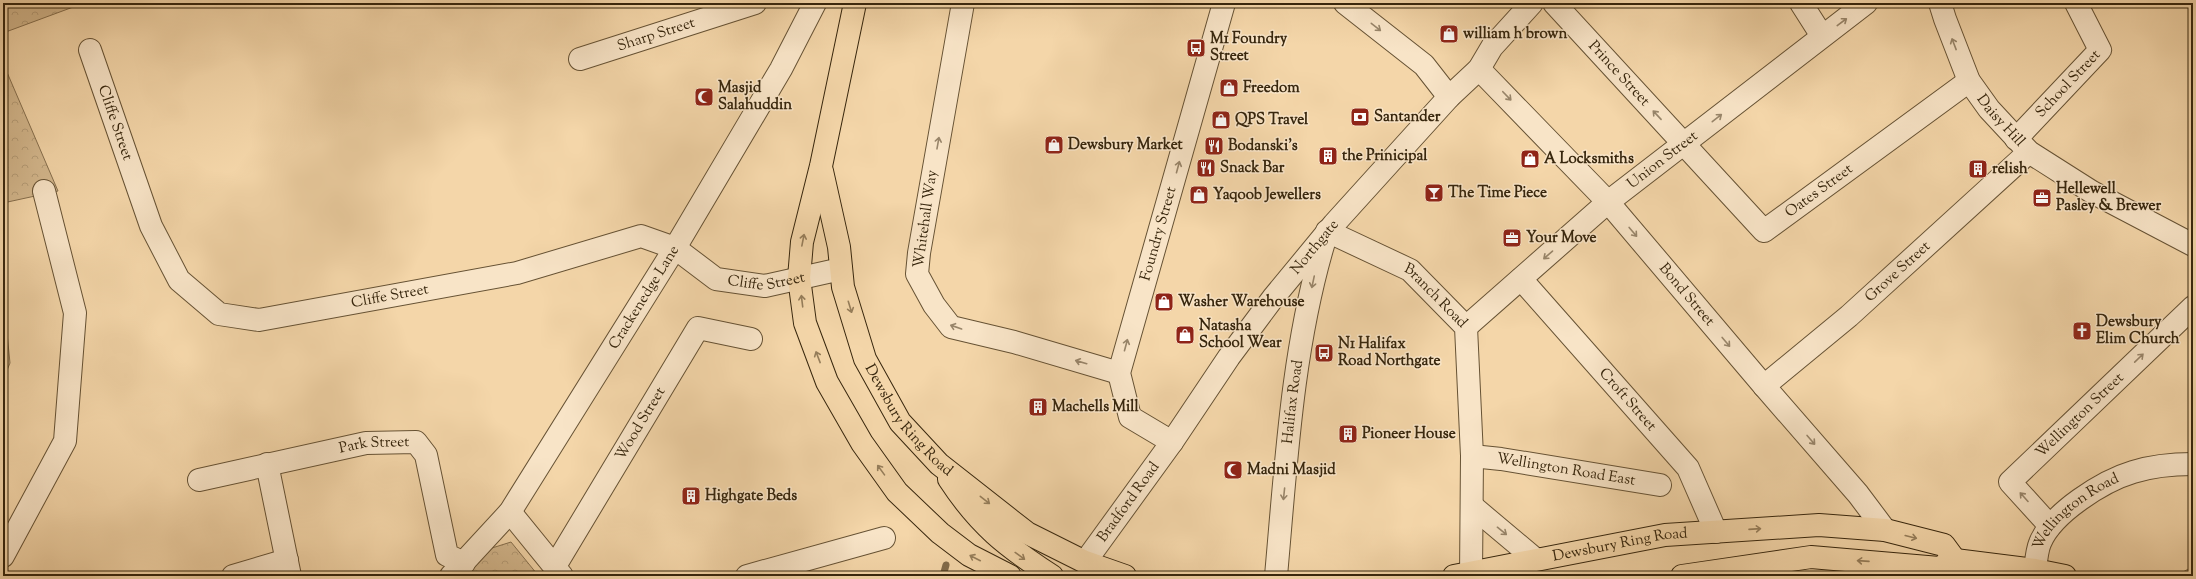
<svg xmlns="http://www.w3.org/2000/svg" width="2196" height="579" font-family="'Sorts Mill Goudy',serif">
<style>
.grass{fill:url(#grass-dots);stroke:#866f4e}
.forest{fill:url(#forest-crowns);stroke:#866f4e}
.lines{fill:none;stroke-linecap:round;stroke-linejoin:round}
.stream{stroke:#826c4b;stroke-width:7}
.minor-casing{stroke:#665234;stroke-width:24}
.highway-casing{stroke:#37260d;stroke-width:24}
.minor{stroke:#f8e4c7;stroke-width:22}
.highway{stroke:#f4d6a9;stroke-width:22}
.oneway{stroke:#98856a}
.oneway2{stroke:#967e5b}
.labels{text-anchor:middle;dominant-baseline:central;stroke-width:3;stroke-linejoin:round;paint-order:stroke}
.poi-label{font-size:15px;font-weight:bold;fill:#37260d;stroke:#f8e4c7;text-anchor:start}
.street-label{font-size:15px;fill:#37260d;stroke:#f8e4c7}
</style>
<defs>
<pattern id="grass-dots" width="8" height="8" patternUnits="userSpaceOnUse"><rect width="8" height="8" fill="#d4b88e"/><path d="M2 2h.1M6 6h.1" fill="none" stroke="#b79e79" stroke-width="1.8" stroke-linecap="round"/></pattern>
<pattern id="forest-crowns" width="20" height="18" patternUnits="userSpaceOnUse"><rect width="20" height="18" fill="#d4b88e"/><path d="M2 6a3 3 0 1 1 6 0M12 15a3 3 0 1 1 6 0" fill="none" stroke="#b79e79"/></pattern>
</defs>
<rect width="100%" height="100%" fill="#f4d6a9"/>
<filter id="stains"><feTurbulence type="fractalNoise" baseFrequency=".005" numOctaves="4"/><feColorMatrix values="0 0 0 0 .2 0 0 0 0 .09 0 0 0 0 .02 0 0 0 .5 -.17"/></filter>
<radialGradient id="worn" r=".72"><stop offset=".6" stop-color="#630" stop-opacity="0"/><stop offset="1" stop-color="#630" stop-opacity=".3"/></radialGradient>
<path class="grass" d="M2190,568L2193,569V576H2176Z"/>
<g class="forest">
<path d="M3,3H84L3,33Z"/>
<path d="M3,63L58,191L3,203Z"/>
<path d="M3,294L10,363L3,380Z"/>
<path d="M511,542L537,574L534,576H465L492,548Z"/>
</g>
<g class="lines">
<path class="stream" d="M943,576L946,565"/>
<defs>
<g id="minor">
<path d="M963,3L919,253L917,274L934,305L951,327L1014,342L1119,373"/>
<path d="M1345,3L1424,65L1449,97"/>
<path id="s1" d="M1554,3L1764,231L1969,81"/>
<path d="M1801,3L1822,36"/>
<path id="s2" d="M1940,3L1945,19L1969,81L1989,109L2029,152L2092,192L2193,245"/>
<path id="s3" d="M90,50L151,226L179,280L219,314L259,320L517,273L641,236L675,248L716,279L765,286L841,269"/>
<path id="s4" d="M580,59L755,3"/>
<path id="s5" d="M1479,69L1608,202L1764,386L1858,494L1885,530"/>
<path id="s6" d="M2016,139L2100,50L2076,3"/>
<path id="s7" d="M1327,231L1410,270L1466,327L1472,456L1471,576"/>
<path id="s8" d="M1521,279L1688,468L1716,532"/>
<path id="s9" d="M1466,327L1608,202L1866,3"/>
<path id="s10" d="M1764,386L1849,316L2029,152"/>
<path id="s11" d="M1172,442L1130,417L1119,373L1224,3"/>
<path id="s12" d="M1472,456L1501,459L1660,485"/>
<path d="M267,464L290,576"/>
<path id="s13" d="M199,480L366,443L416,442L426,455L447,555L464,563"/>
<path d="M1472,506L1535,559"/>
<path d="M510,512L562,576"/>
<path id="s14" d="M2050,526L2010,482L2193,307"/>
<path d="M3,556L65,441L75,313L44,191"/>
<path id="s15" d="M1085,562L1172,442L1229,357L1273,298L1334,224L1449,97L1479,69L1492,47L1532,3"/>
<path id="s16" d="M555,566L698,328L751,339"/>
<path id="s17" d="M2035,570C2036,561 2037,550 2040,543C2052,513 2103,481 2133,472C2152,466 2173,464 2193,464"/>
<path d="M233,576L287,560"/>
<path id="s18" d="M451,576L510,512L675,248L781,69L815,3"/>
<path d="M747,576L884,538"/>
<path id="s19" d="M1276,576C1286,465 1292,349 1324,242"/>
</g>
<g id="highway">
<path d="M855,3L821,166L802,242L799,278L805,323L827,382L862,443L897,492L940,533L969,555L1010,576"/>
<path id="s20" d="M822,171L839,247L843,287L865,359L900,422L939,464L1027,533L1085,562L1125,576"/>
<path d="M949,479C979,525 1006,546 1052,576"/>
<path id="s21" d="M1454,576L1665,535L1819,525L1885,530L1944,545L1955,560"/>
<path d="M1682,576L1811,557L1939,568L1955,560L2035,570L2065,576"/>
</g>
</defs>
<use href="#minor" class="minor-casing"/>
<use href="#highway" class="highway-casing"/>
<use href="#minor" class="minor"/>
<use href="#highway" class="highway"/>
</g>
<defs><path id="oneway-shaft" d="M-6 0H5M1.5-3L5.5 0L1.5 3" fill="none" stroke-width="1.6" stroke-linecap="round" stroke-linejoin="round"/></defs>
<g class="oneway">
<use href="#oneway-shaft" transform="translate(1842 22) rotate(-37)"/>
<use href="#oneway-shaft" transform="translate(1376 27) rotate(38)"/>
<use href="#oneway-shaft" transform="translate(1954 44) rotate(-111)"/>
<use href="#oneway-shaft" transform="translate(1507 96) rotate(46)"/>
<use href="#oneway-shaft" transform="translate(1657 115) rotate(-133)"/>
<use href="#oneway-shaft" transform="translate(1717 118) rotate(-38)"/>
<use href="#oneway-shaft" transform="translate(938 143) rotate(-80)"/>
<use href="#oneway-shaft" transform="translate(1178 167) rotate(-75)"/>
<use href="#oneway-shaft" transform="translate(1633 232) rotate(50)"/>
<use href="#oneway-shaft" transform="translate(1548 255) rotate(139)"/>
<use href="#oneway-shaft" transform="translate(1313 282) rotate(102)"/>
<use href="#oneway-shaft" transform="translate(956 327) rotate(-161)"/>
<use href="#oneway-shaft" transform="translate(1726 342) rotate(50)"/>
<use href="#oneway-shaft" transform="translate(1126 345) rotate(-75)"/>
<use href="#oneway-shaft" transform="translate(2139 358) rotate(-44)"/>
<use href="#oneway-shaft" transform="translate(1081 362) rotate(-164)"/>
<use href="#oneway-shaft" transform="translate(1811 440) rotate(49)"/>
<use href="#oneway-shaft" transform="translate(1284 494) rotate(96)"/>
<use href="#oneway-shaft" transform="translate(2024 497) rotate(-132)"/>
<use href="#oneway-shaft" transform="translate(1502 531) rotate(39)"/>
</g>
<g class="oneway2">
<use href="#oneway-shaft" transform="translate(803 240) rotate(-79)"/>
<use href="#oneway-shaft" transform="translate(802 301) rotate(-97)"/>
<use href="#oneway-shaft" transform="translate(850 307) rotate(73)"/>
<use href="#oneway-shaft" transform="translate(818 357) rotate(-111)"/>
<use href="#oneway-shaft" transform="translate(881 470) rotate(-126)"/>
<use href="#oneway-shaft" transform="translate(985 500) rotate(38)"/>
<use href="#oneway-shaft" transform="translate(1755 529) rotate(-4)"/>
<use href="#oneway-shaft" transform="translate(1911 537) rotate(14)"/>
<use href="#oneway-shaft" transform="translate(1020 556) rotate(36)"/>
<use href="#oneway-shaft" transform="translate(975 558) rotate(-153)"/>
<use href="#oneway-shaft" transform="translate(1863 561) rotate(-176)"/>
</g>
<defs>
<symbol id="shop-square" viewBox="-11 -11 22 22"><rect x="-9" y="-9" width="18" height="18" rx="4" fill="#8f2418" stroke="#f8e4c7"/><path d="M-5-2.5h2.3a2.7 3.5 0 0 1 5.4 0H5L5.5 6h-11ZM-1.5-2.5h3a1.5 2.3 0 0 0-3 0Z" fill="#fff"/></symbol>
<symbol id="bus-square" viewBox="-11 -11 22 22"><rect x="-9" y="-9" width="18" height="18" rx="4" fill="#8f2418" stroke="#f8e4c7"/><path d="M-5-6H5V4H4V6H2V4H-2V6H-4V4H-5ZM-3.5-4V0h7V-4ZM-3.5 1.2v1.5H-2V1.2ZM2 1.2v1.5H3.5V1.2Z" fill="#fff"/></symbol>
<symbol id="mosque-square" viewBox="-11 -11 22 22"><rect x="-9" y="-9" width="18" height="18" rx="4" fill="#8f2418" stroke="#f8e4c7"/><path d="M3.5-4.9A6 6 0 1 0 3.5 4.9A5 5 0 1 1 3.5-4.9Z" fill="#fff"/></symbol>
<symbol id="bank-square" viewBox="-11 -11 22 22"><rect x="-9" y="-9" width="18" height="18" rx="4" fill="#8f2418" stroke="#f8e4c7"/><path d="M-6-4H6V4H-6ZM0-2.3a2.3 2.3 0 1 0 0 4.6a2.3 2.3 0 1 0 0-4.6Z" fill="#fff"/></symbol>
<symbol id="restaurant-square" viewBox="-11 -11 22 22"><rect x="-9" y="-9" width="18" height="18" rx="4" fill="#8f2418" stroke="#f8e4c7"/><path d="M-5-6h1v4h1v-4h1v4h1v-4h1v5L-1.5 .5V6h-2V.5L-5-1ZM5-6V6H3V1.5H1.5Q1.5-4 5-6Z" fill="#fff"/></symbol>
<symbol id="building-square" viewBox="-11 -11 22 22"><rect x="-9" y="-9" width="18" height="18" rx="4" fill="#8f2418" stroke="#f8e4c7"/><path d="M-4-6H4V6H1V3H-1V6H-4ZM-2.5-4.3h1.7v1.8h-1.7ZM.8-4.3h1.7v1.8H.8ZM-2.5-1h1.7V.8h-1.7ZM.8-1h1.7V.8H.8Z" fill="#fff"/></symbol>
<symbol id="bar-square" viewBox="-11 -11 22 22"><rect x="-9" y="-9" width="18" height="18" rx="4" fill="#8f2418" stroke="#f8e4c7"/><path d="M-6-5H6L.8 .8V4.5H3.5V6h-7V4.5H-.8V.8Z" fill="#fff"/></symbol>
<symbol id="office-square" viewBox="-11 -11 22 22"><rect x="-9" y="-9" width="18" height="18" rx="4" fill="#8f2418" stroke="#f8e4c7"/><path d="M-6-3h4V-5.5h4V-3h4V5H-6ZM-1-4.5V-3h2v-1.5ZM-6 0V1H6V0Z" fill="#fff"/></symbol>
<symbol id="church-square" viewBox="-11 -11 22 22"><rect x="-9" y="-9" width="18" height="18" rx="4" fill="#8f2418" stroke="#f8e4c7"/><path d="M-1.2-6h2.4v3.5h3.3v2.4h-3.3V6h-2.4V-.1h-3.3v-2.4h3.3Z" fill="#fff"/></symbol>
</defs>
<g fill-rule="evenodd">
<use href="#shop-square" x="1438" y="23" width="22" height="22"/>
<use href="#bus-square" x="1185" y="37" width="22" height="22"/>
<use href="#shop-square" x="1218" y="77" width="22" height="22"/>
<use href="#mosque-square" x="693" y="86" width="22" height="22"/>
<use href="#bank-square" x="1349" y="106" width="22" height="22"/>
<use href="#shop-square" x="1210" y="109" width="22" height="22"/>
<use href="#shop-square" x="1043" y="134" width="22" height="22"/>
<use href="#restaurant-square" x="1203" y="135" width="22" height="22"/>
<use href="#building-square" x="1317" y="145" width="22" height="22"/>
<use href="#shop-square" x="1519" y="148" width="22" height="22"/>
<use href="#restaurant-square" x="1195" y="157" width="22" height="22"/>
<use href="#building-square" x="1967" y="158" width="22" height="22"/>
<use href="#bar-square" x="1423" y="182" width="22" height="22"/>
<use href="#shop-square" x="1188" y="184" width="22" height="22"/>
<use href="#office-square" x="2031" y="187" width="22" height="22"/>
<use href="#office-square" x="1501" y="227" width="22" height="22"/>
<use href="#shop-square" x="1153" y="291" width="22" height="22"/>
<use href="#church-square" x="2071" y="320" width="22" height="22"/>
<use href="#shop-square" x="1174" y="324" width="22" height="22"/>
<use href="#bus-square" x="1313" y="342" width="22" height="22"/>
<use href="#building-square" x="1027" y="396" width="22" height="22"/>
<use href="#building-square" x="1337" y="423" width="22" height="22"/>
<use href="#mosque-square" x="1222" y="459" width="22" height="22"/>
<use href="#building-square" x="680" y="485" width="22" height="22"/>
</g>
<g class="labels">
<g class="poi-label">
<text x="1463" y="34">william h brown</text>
<text x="1210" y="39">M1 Foundry<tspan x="1210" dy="17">Street</tspan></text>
<text x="718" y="88">Masjid<tspan x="718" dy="17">Salahuddin</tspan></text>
<text x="1243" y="88">Freedom</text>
<text x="1374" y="117">Santander</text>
<text x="1235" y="120">QPS Travel</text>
<text x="1068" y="145">Dewsbury Market</text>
<text x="1228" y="146">Bodanski's</text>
<text x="1342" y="156">the Prinicipal</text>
<text x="1544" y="159">A Locksmiths</text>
<text x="1220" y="168">Snack Bar</text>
<text x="1992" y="169">relish</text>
<text x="2056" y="189">Hellewell<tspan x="2056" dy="17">Pasley &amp; Brewer</tspan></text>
<text x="1448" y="193">The Time Piece</text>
<text x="1213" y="195">Yaqoob Jewellers</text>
<text x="1526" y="238">Your Move</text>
<text x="1178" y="302">Washer Warehouse</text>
<text x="2096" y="322">Dewsbury<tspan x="2096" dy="17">Elim Church</tspan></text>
<text x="1199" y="326">Natasha<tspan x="1199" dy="17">School Wear</tspan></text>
<text x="1338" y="344">N1 Halifax<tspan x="1338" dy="17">Road Northgate</tspan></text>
<text x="1052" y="407">Machells Mill</text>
<text x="1362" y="434">Pioneer House</text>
<text x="1247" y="470">Madni Masjid</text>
<text x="705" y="496">Highgate Beds</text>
</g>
<g class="street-label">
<text stroke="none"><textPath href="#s4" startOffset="80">Sharp Street</textPath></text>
<text stroke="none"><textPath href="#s1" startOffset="96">Prince Street</textPath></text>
<text stroke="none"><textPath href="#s6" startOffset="76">School Street</textPath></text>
<text stroke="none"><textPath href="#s2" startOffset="134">Daisy Hill</textPath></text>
<text stroke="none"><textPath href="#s3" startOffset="77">Cliffe Street</textPath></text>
<text stroke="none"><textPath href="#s9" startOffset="258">Union Street</textPath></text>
<text stroke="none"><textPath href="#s1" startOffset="378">Oates Street</textPath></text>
<text transform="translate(926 219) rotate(-82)">Whitehall Way</text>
<text stroke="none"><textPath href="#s11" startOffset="239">Foundry Street</textPath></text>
<text stroke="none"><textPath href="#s15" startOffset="390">Northgate</textPath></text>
<text stroke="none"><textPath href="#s10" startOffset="176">Grove Street</textPath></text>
<text stroke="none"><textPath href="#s3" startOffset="870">Cliffe Street</textPath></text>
<text stroke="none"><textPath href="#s5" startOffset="307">Bond Street</textPath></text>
<text stroke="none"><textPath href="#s3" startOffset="473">Cliffe Street</textPath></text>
<text stroke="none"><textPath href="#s18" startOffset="340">Crackenedge Lane</textPath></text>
<text stroke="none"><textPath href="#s7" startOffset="128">Branch Road</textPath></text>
<text stroke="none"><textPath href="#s8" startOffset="161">Croft Street</textPath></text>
<text stroke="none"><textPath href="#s19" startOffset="175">Halifax Road</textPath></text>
<text stroke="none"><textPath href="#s14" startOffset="156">Wellington Street</textPath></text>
<text stroke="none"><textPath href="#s20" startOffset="269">Dewsbury Ring Road</textPath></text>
<text stroke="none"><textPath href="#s16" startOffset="166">Wood Street</textPath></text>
<text stroke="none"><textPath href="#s13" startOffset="179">Park Street</textPath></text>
<text stroke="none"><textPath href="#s12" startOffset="95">Wellington Road East</textPath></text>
<text stroke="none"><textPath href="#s15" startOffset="74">Bradford Road</textPath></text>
<text stroke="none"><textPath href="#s17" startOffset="76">Wellington Road</textPath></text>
<text stroke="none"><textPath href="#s21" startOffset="169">Dewsbury Ring Road</textPath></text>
</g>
</g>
<rect width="2196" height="579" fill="none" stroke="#f4d6a9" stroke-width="16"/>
<rect x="4" y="4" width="2188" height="571" fill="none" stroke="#37260d" stroke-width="2"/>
<rect x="8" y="8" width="2180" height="563" fill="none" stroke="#37260d"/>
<rect width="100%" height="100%" filter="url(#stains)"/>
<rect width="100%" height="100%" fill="url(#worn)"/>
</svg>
